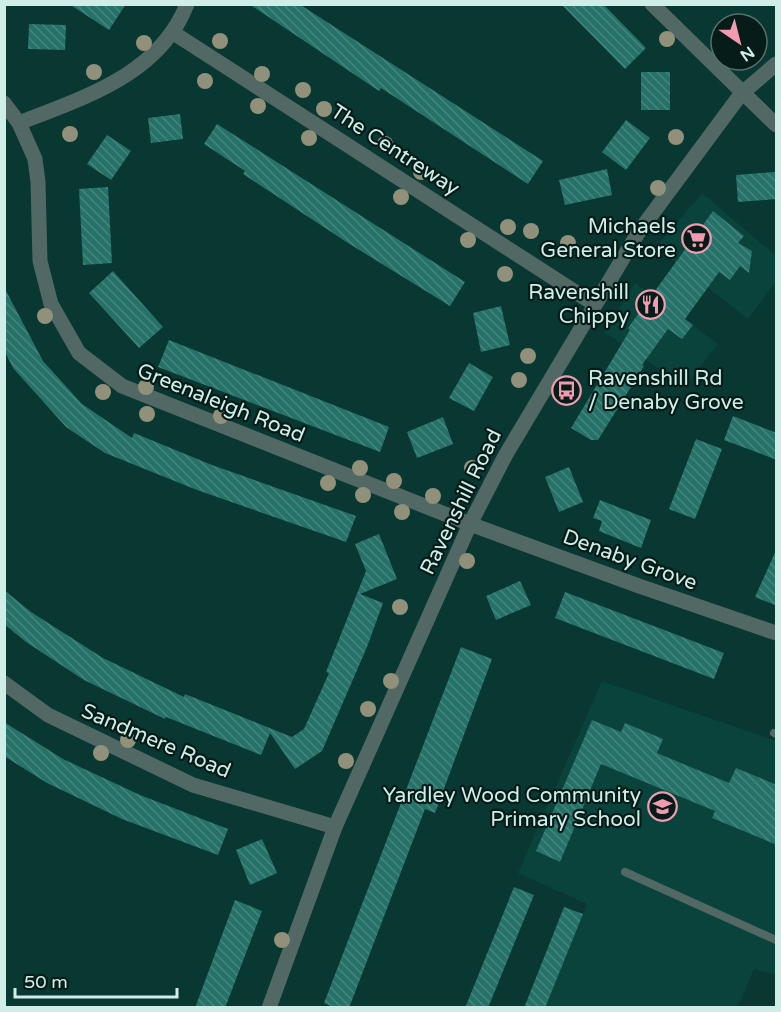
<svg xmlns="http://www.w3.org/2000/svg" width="781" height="1012" font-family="'Varela Round',sans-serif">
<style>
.built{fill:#09433c}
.building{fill:url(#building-back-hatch)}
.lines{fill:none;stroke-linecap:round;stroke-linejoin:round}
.service{stroke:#526865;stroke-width:8}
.minor{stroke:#526865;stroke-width:15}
.tree{fill:#90907b}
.labels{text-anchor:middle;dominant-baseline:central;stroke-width:4.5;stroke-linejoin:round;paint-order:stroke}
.street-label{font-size:21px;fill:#d0ede7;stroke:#051c19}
.poi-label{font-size:21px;fill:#d0ede7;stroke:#051c19;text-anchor:end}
</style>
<defs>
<pattern id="building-back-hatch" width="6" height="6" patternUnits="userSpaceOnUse" patternTransform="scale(1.5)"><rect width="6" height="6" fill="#267168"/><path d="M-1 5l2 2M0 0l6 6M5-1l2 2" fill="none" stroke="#44867e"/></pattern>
</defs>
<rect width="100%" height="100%" fill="#093732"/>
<g class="built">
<path d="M702,193L776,256V281L748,319L656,247Z"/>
<path d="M635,283L718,344L685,386L604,332Z"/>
<path d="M602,681L776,741V975L754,969L738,1007H545L587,904L518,873Z"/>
</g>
<g class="building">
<path d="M69,4H126L109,30Z"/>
<path d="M249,4H299L543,161L528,184L381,88L379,91Z"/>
<path d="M561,4H603L646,48L625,69Z"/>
<path d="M29,24L66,25L65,50L28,49Z"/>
<rect x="641" y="72" width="29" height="38"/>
<path d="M180,114L183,139L151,143L148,118Z"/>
<path d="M626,120L650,138L626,170L602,152Z"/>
<path d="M217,124L465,282L450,306L348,243L243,174L245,171L204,144Z"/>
<path d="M107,135L131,151L111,180L87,164Z"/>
<path d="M607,169L612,195L565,205L559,180Z"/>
<path d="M775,172L777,199L738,202L736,175Z"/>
<path d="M108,187L112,263L83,265L79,189Z"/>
<path d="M713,211L744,236L738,243L752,251L749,273L740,266L730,280L719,272L685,319L693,325L682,339L668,329L642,365L644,366L598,440H591L571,428L630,330L628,328Z"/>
<path d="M113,271L163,327L139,348L89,293Z"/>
<path d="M4,287L43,361L82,404L132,438L134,433L212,465L356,516L346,542L197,490L105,453L66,427L13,368L4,350Z"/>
<path d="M501,306L510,345L481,352L473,313Z"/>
<path d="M169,340L389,427L380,452L158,367Z"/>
<path d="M469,363L493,377L474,411L449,398Z"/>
<path d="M733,416L777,433V460L724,440Z"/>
<path d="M443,417L453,444L417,458L407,432Z"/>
<path d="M696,439L722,449L695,519L669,509Z"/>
<path d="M569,467L583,502L559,512L545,477Z"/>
<path d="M600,500L651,520L641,548L599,531L602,521L593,518Z"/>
<path d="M379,534L397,579L360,594L383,603L367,647L322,751L295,769L270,733L261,755L166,717L165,719L84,680L26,642L4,624V590L31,612L103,658L184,697L185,694L292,737L304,729L329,673L326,672L366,571L355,544Z"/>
<path d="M777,548V606L755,597Z"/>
<path d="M520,581L531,605L496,620L486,596Z"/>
<path d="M565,592L724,653L714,679L555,618Z"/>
<path d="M461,647L492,659L435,813L425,809L349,1008H335L324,1003Z"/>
<path d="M592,720L621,732L625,723L663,739L657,753L729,783L736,768L777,785V845L712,818L715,811L601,764L560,862L536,851Z"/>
<path d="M4,722L63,759L140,795L228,829L218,855L122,819L47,783L4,756Z"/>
<path d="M262,839L277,873L250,885L236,850Z"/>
<path d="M514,887L534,895L488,1008H465Z"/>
<path d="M235,900L262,911L225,1008H195Z"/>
<path d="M564,907L583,914L545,1008H524Z"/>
</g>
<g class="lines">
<g class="service">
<path d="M774,733L776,734"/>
<path d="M625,872L776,940"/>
</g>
<g class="minor">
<path d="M652,4L776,125"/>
<path d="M172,32L594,304"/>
<path d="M4,103L19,123L35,159L38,182L40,261L51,304L79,353L122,386L470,524L639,586L776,633"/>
<path d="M19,123C82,98 160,75 187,4"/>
<path d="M4,683L48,715L193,785L335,827"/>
<path d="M269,1008L335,827L470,524L505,456L638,233L741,94L776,64"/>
</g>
</g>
<g class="tree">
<circle cx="667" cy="39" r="8"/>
<circle cx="220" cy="41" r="8"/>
<circle cx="144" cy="43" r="8"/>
<circle cx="94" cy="72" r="8"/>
<circle cx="262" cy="74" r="8"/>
<circle cx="205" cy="81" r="8"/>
<circle cx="303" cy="90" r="8"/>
<circle cx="258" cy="106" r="8"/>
<circle cx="324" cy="109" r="8"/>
<circle cx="70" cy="134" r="8"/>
<circle cx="676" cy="137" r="8"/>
<circle cx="309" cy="138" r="8"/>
<circle cx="385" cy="144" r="8"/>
<circle cx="421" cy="172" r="8"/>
<circle cx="658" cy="188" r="8"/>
<circle cx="401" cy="197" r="8"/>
<circle cx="508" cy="227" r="8"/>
<circle cx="531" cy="231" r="8"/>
<circle cx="468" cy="240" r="8"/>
<circle cx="568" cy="243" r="8"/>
<circle cx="505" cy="274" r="8"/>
<circle cx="45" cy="316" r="8"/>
<circle cx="528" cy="356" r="8"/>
<circle cx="519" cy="380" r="8"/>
<circle cx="146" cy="387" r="8"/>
<circle cx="103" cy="392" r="8"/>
<circle cx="147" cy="414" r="8"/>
<circle cx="221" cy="416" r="8"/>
<circle cx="360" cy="468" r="8"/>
<circle cx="472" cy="468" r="8"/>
<circle cx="394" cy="481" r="8"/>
<circle cx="328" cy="483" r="8"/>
<circle cx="363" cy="495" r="8"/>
<circle cx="433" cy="496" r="8"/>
<circle cx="402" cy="512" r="8"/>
<circle cx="467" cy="561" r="8"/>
<circle cx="400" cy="607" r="8"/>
<circle cx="391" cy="681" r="8"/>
<circle cx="368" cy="709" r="8"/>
<circle cx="128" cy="740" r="8"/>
<circle cx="101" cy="753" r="8"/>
<circle cx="346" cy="761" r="8"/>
<circle cx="282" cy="940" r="8"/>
</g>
<defs>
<symbol id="supermarket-ring" viewBox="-11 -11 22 22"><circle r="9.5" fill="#051c19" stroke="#f29ab0" stroke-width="1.5"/><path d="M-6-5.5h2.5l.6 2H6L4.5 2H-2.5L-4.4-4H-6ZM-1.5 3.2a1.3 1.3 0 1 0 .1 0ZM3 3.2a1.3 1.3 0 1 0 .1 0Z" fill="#f29ab0"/></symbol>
<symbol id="restaurant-ring" viewBox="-11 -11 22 22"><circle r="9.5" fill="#051c19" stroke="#f29ab0" stroke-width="1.5"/><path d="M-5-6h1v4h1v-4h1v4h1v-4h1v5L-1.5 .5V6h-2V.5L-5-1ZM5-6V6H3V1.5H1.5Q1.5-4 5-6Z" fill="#f29ab0"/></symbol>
<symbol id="bus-ring" viewBox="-11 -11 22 22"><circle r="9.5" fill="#051c19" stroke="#f29ab0" stroke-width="1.5"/><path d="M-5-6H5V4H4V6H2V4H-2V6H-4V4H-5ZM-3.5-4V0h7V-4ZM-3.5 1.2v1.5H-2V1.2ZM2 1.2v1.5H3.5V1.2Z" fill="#f29ab0"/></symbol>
<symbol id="school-ring" viewBox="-11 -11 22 22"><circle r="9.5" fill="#051c19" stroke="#f29ab0" stroke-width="1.5"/><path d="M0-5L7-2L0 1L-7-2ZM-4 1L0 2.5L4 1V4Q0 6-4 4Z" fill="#f29ab0"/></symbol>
</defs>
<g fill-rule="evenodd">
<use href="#supermarket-ring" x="680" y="222" width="33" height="33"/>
<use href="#restaurant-ring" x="634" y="288" width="33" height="33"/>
<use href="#bus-ring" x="550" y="374" width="33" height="33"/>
<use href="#school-ring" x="646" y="790" width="33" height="33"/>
</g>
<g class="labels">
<g class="street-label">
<text transform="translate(395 150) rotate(33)">The Centreway</text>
<text transform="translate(221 403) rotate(22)">Greenaleigh Road</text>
<text transform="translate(461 502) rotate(-64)">Ravenshill Road</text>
<text transform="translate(630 560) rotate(20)">Denaby Grove</text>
<text transform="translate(156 741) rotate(23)">Sandmere Road</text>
</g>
<g class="poi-label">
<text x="676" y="226">Michaels<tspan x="676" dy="24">General Store</tspan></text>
<text x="629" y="292">Ravenshill<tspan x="629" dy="24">Chippy</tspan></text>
<text x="588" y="378" text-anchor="start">Ravenshill Rd<tspan x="588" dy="24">/ Denaby Grove</tspan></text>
<text x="641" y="795">Yardley Wood Community<tspan x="641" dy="24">Primary School</tspan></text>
</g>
</g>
<rect width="781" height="1012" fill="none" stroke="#d0ede7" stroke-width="12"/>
<g transform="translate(739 42) rotate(145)"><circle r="28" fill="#051c19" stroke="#56706b" stroke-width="1.5"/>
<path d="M0-4.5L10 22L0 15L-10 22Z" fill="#f29ab0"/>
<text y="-9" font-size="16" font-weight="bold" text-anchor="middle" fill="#d0ede7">N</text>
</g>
<path d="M15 988v9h162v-9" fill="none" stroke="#d0ede7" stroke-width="3"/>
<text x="24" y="988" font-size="18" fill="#d0ede7" stroke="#051c19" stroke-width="4.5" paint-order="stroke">50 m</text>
</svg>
